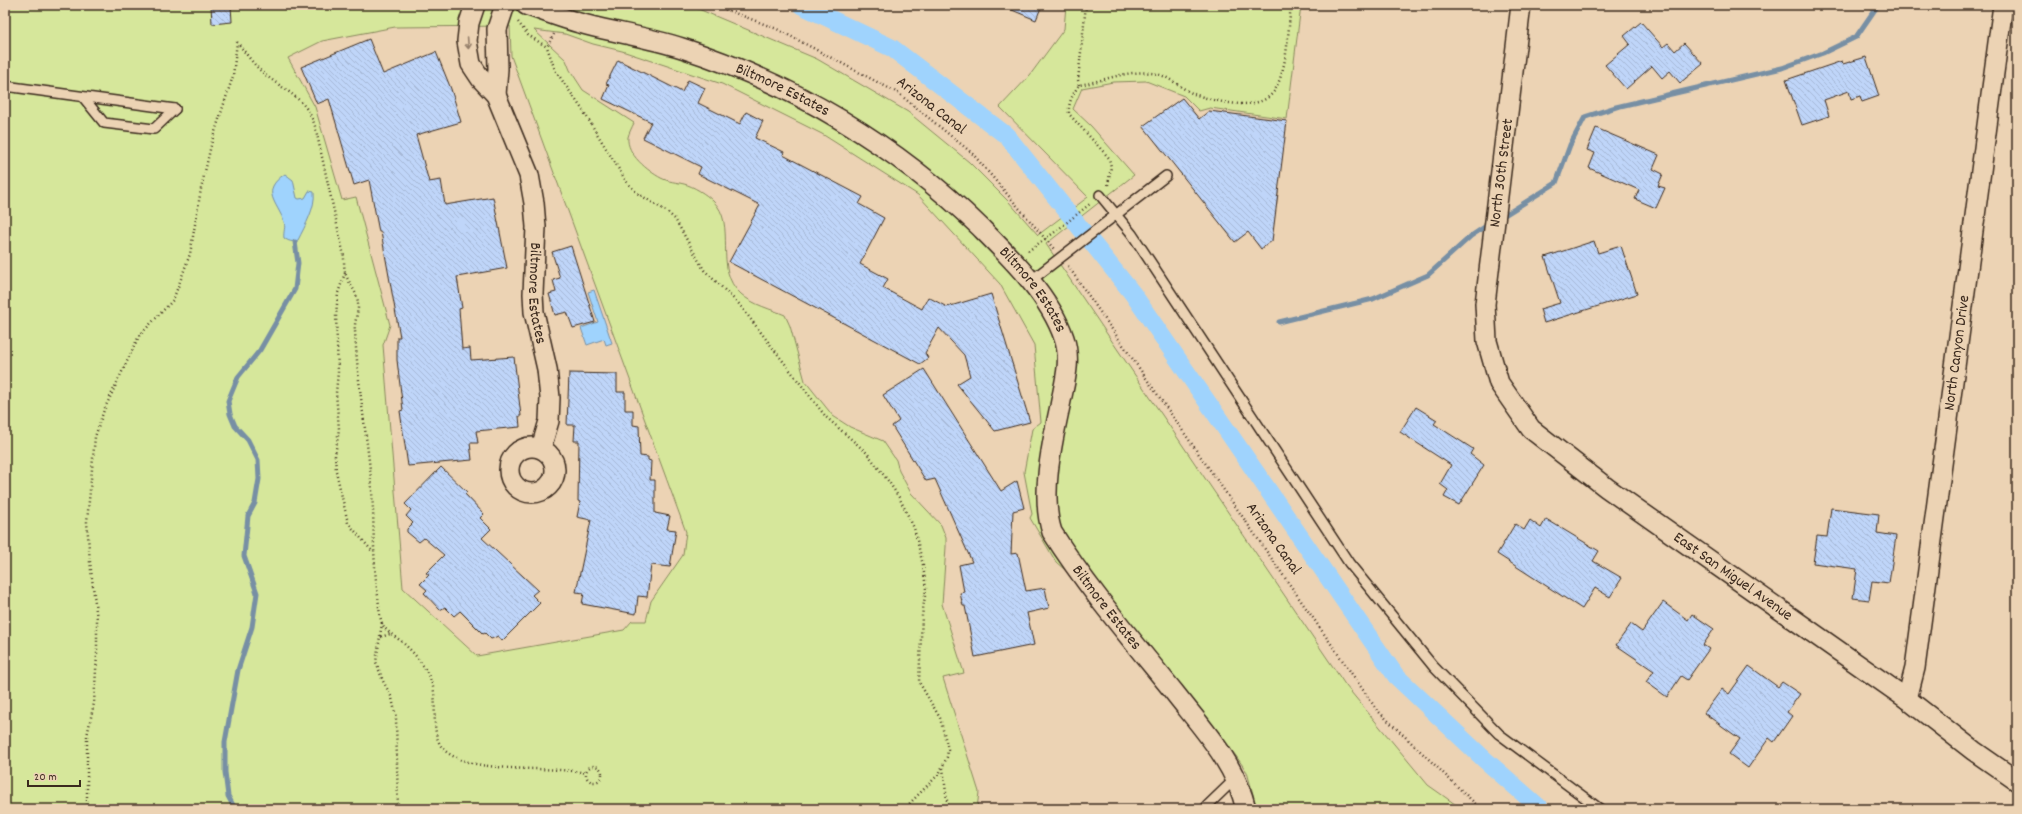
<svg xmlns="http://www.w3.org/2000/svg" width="2022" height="814" font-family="Dekko,sans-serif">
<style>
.grass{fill:#d6e79b;stroke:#88885c;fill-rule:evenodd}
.water{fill:#9fd3fd;stroke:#778fa4}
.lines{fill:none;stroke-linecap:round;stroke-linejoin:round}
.stream{stroke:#778fa4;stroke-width:5}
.canal{stroke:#9fd3fd;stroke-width:18}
.building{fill:url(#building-back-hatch);stroke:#3b2a1e}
.lane-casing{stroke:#3b2a1e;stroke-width:12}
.street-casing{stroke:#3b2a1e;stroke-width:22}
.path{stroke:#3b2a1e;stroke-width:2.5;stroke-dasharray:1 3;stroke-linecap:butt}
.lane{stroke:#ecd3b4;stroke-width:9}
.street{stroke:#ecd3b4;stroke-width:19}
.oneway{stroke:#947e69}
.labels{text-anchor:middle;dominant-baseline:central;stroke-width:4;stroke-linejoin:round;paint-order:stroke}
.street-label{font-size:16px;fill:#3b2a1e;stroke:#ecd3b4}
</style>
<defs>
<pattern id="building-back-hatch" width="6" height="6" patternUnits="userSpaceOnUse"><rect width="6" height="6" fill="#bfd5f9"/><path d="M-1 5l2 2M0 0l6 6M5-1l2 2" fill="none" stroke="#a5b7d5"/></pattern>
</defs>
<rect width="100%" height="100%" fill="#ecd3b4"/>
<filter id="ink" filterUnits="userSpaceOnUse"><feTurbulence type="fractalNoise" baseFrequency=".025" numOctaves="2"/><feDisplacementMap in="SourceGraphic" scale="8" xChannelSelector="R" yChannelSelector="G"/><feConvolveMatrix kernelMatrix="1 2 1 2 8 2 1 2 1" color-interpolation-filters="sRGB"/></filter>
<g filter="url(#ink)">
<path class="grass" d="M5,5H689L817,59L908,112L969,162L1009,202L1038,235L1088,197L1000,107L1030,75L1064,29L1066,5H1301L1287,119L1210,108L1199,111L1184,96L1146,81L1113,82L1082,88L1073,109L1091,126L1134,175L1046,244L1346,686L1428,785L1462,809H1257L1247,772L1236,756L1144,640L1056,562L1030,518L1032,514L1024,472L1032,429L1041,422L1034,345L1000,284L918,195L822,134L722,84L622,51L593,44L565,34L534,30L566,60L570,70L583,90L634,123C632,127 629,133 628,137C626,154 648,171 661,178C669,182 676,182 684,184C693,186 706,194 713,201C738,224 712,269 741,294C753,305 771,309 785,315L790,326L805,381L833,416L850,427L883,441L896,460L899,471L911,493L941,525L946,538V547L942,604L964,673L943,678L979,792L977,809H5ZM510,26L511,56L686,532L683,555L651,601L646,621H632L624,630L477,656L403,588L383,345L390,325L356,197L342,200L315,107L288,58L322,41L395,27Z"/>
<g class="water">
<path d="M285,174L293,180L297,198L299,199L305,198L309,191L314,192C316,207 305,226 298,240C293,243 288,241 284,238C283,232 286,227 284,222C278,203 259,191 285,174Z"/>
<path d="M594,290L612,343L606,345L604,339L587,345L581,328L598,322L588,292Z"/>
</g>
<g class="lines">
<g class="stream">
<path d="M1500,218L1556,183L1570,145L1585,117L1616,107L1782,68L1823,53L1856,37L1878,5"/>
<path d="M1279,322L1373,299L1428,275L1471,236L1489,224"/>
<path d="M235,809L228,796L225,772V742L238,670L252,627L257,593L244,556L248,516L255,503L259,479L258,460L248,440L235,426L230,414L228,401L238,377L260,350L295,289L298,263L295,242"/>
</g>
<path class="canal" d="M801,5L892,48L1007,136L1133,294L1396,676L1484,759L1541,809"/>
</g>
<g class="building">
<path d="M211,5H231L232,22L212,24Z"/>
<path d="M1000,5H1042L1036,20Z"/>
<path d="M1641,22L1663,47L1668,43L1675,51L1684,43L1703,64L1680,83L1670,71L1662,78L1652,66L1626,89L1605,65L1630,44L1624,36Z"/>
<path d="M369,39L383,74L436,52L451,89L461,122L416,135L429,182L441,180L445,205L493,197L507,268L457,277L462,308L459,309L462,349L470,348L471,360L514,357L521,416H519L520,427L476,431L478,443H470L472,460L408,466L400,411L403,410L397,360V337H400L381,232H379L369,180L354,185L329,99L317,104L301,67Z"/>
<path d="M1866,57L1879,96L1862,102L1860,96L1851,99L1849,91L1824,100L1829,116L1802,125L1786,80L1842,61L1843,64Z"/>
<path d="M618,60L682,92L688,80L705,88L698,103L740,124L746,112L763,121L755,138L784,152L783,155L863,197L859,204L884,218L860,264L888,279L883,288L922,309L928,297L947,307L991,294L1030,422L995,431L957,384L970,376L964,355L939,328L925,353L928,358L920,364L729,262L760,205L698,174L701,167L643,138L651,122L603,99L609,85L606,84Z"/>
<path d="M1182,98L1199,119L1209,111L1287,121L1272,241L1261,249L1248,232L1235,242L1143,126Z"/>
<path d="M1596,128L1659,155L1653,169L1663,174L1658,186L1665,188L1656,208L1635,199L1639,190L1589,168L1595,153L1587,150Z"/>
<path d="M1594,241L1598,253L1621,246L1637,294L1544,323L1540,309L1560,303L1545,257Z"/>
<path d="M571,246L595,322L573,328L567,312L555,315L549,294L556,292L553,280L560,278L552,252Z"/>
<path d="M924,369L1001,491L1017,481L1024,508L1013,511L1011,554L1018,553L1026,591L1045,588L1049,608L1027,613L1034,645L975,657L965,606H963L960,593L964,592L959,565L972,562L935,479L926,481L892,426L899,421L883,395Z"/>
<path d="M569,373L617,374V392H625V410H633V425L639,426L640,456L648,457V460L651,461L650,480H655V513L670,516L667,529L676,530L670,567L651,565L647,597L638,596L636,614L582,604L584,593L576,592L591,520L577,517L580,502L578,501L579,441H574L575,425H567Z"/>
<path d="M1416,407L1437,420L1434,424L1473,449L1470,454L1484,465L1459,505L1444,497L1448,490L1440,484L1451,465L1400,432Z"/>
<path d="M441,467L467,492L465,494L484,514L480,518L491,529L482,538L538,590L532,595L540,603L502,641L498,636L491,639L485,633L483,634L460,611L454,616L445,607L440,610L424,593L427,590L420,584L429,575L426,573L444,555L424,538L419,542L407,532V529L413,523L406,516L411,510L405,504Z"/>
<path d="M1831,508L1879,514L1877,533L1896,536L1889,583L1872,581L1869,600L1853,598L1857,569L1813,563L1817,536L1827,537Z"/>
<path d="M1546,519L1599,551L1593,561L1622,578L1610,597L1595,588L1582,609L1497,554L1515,524L1524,530L1530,520L1541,528Z"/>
<path d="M1663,602L1688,620L1692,614L1714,629L1703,645L1709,649L1687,680L1681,676L1667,697L1646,682L1654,671L1616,645L1631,624L1642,632Z"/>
<path d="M1749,666L1778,687L1782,682L1800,694L1787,712L1792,716L1774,742L1769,738L1748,768L1729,754L1740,739L1704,713L1722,689L1729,694Z"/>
</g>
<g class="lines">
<defs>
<g id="lane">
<path d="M5,86L175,109"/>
<path d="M83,97L104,123L154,129L175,109"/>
<path d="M1100,195L1132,234L1349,563L1433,666L1499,734L1600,809"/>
<path d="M1029,282L1166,176"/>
<path d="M1206,809L1207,806L1236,778"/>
</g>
<g id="street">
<path id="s1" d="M475,5L469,23L467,41L471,64L481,79L496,95L529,175L534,203L536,227L533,294L534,312L547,369L550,398L549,421L541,448"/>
<path id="s2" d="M526,5C546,12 566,20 587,25C618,33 651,38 682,48C794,84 896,145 980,227C1011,258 1050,296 1064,338C1072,361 1064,384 1060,406C1052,443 1040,496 1052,532C1088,589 1132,640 1174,692C1202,728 1235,762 1246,809"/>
<path id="s3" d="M1521,5L1485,304L1487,341L1499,383L1531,429L1607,488L1907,699L1974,751L2017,781"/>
<path d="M496,95L498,69L497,29L505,5"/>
<circle cx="532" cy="470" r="23"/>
<path id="s4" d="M1907,699L1915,668L2003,5"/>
</g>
</defs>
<use href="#lane" class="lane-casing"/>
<use href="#street" class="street-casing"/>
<g class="path">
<path d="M714,5L777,29L898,93L972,153L1054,249"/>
<path d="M518,22L528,35L547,47"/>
<path d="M554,34L547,47L555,70L582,109L626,181L637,193L666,211L675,219L704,270L739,304L826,417L867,453L889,482L900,499L914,528L923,565L926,589L922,616L919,682L940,718L948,749L947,757L939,774L910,803L908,809"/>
<path d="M237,42C245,52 253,64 263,73C286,92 308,98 316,130L344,256C344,261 344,267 345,272C348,283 357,291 358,303C359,312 354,321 355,330C357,380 366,429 371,479C375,518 372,557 378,596C379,604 379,615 382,623C386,633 396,636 403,643C416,654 428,670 433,687C438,706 428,740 448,753C480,775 548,765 586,773"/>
<path d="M1079,85L1078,80L1086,5"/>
<path d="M1108,185L1111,167L1109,158L1069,114C1068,102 1073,94 1079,85C1105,81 1130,68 1157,74C1170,77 1182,89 1194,94C1216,102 1265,115 1277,86C1288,62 1288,31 1291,5"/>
<path d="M1028,251L1055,232L1091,203"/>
<path d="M1068,266L1377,710L1481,809"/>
<path d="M345,273L338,293L336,315L338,372L336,393L339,429L335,456L336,471L348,523L372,551"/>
<path d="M382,623L376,662L383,681L392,698L396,717L398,809"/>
<path d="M381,637L390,634"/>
<circle cx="594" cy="774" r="8"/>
<path d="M943,768L948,809"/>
<path d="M87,809V736L94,703L97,654V619L90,562L87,522L95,437L104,410L139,336L173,300L182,276L190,254L201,189L212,141L233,76L237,42"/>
</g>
<use href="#lane" class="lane"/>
<use href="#street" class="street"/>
</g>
<defs><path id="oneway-shaft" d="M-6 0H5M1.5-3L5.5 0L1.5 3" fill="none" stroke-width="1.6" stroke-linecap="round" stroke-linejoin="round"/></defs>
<use class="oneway" href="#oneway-shaft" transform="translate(468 43) rotate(86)"/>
</g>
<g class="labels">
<g class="street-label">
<text stroke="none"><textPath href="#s2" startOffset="271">Biltmore Estates</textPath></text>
<text transform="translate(931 106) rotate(38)">Arizona Canal</text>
<text transform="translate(1502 173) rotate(-83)">North 30th Street</text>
<text stroke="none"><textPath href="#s2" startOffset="595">Biltmore Estates</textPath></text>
<text stroke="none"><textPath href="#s1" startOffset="306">Biltmore Estates</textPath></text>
<text stroke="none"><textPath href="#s4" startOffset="350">North Canyon Drive</textPath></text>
<text transform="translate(1273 539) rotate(55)">Arizona Canal</text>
<text stroke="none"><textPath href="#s3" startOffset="688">East San Miguel Avenue</textPath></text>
<text stroke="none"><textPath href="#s2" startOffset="943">Biltmore Estates</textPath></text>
</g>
</g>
<rect width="2022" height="814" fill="none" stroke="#ecd3b4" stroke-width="20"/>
<rect x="10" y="10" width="2002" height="794" fill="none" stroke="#3b2a1e" stroke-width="1.5" filter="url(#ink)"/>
<path d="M28 780v6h52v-6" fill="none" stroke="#3b2a1e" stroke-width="2"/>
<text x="34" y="780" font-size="12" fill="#3b2a1e" stroke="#ecd3b4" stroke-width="3" paint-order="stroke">20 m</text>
</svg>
